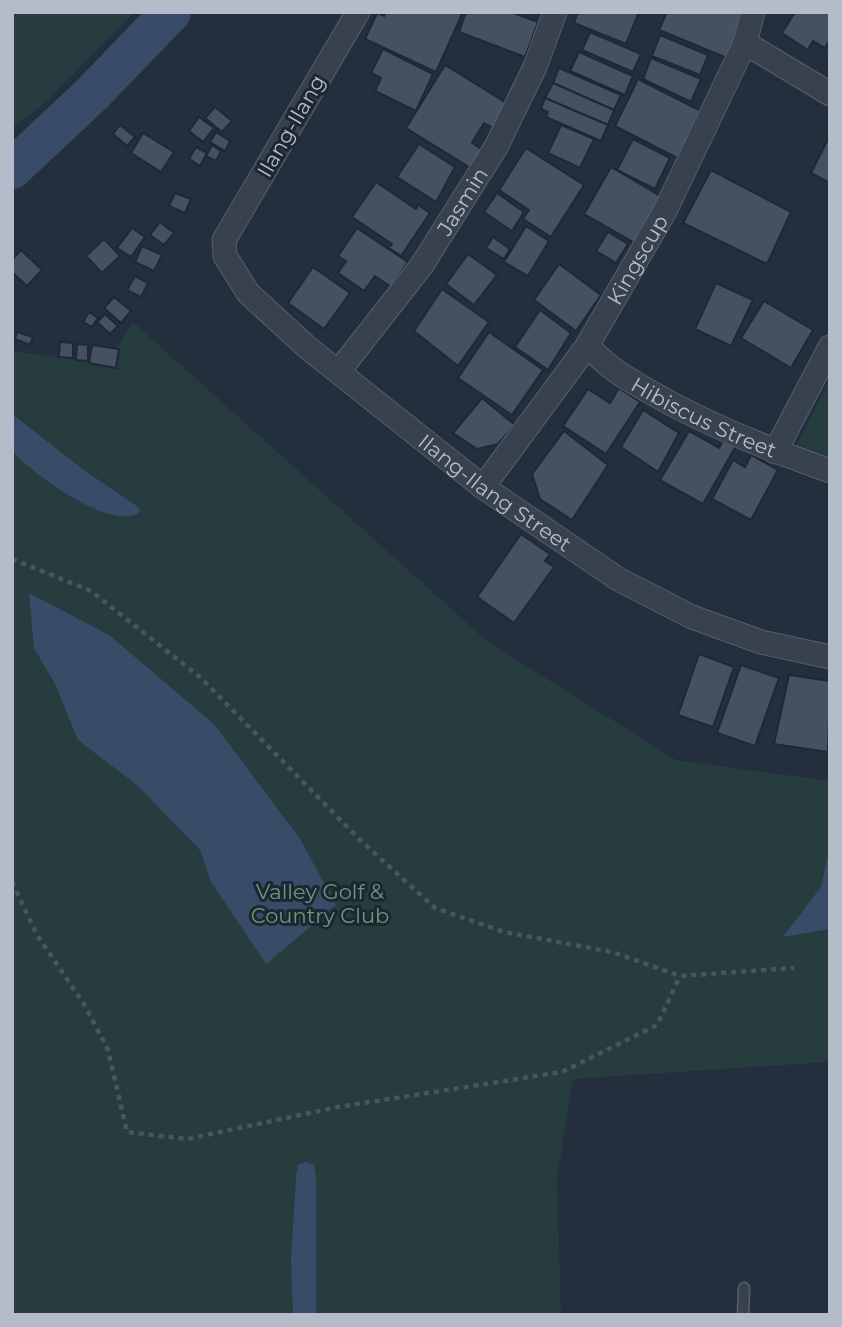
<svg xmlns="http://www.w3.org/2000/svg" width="842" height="1327" font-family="Montserrat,sans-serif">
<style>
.green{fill:#263c3f}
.water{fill:#394c67}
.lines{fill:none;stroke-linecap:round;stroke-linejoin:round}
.river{stroke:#394c67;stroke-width:40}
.building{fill:#455162;stroke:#1f2835;stroke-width:2}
.service-casing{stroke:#565f6c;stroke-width:13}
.minor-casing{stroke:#565f6c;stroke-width:25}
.path{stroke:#44595c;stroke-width:4.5;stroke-dasharray:5 5;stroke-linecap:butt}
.service{stroke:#38414e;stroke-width:10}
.minor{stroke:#38414e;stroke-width:23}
.labels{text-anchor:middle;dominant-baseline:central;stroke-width:6;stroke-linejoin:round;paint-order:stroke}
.street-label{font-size:21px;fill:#b4bcc9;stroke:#1d2633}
.park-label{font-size:21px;fill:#6b9a76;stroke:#1d2633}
</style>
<rect width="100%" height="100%" fill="#242f3e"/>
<g class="green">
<path d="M12,12H134L47,101L12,128Z"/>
<path d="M133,322L488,642L676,760L830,781V1062L573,1079L557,1179L561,1315H12V351L107,364Z"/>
<path d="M830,380V458L796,446Z"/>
</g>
<g class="water">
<path d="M12,414L85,471L134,504L140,509L139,513C109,531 32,473 12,451Z"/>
<path d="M29,593L109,635L214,724L300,839L336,905L266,964L211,882L200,850L137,785L78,740L55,684L34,648Z"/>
<path d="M830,846V929L783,937L821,887Z"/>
<path d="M306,1162L314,1165L316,1177V1315H293L291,1260L296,1176L298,1165Z"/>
</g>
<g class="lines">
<path class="river" d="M12,169L91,95L171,12"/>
</g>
<g class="building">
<path d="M386,12H463L436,72L365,39L377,13L384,16Z"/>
<path d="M466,12H511L538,22L525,57L459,32Z"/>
<path d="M578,12H639L626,44L574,23Z"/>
<path d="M667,12H747L727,58L659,30Z"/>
<path d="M795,12H830V40L825,48L813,41L808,50L782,33Z"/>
<path d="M590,32L641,54L633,72L582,50Z"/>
<path d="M660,35L708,55L700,75L652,56Z"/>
<path d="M383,49L433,74L416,111L375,91L381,78L371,73Z"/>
<path d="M579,52L633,76L625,95L570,71Z"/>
<path d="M651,58L701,79L691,102L643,79Z"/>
<path d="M445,65L508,104L493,128L484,123L472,143L489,154L477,172L406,128Z"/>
<path d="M559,68L621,95L614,110L553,83Z"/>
<path d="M638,79L703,112L679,159L615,126Z"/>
<path d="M553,83L614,110L608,125L545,98Z"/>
<path d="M545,98L608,125L601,141L546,117L548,112L541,109Z"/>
<path d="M215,107L232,121L222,132L205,118Z"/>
<path d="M199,117L214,128L203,142L189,131Z"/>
<path d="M120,125L135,137L127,146L113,134Z"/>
<path d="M561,125L594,139L580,168L548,153Z"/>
<path d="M216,132L230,141L225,151L210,142Z"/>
<path d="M143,133L174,152L161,172L131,153Z"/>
<path d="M830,135V183L811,173Z"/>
<path d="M633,139L670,158L655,189L617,170Z"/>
<path d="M419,144L455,167L436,202L397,177Z"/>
<path d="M212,145L221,151L216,161L206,156Z"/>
<path d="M196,147L207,153L200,166L189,159Z"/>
<path d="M526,148L584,185L551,237L523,219L529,210L499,190Z"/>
<path d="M611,167L662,197L635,243L584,214Z"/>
<path d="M711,170L791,212L767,264L683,223Z"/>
<path d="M376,182L416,209L418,205L430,213L401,256L389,248L392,244L352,217Z"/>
<path d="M175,193L191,199L185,213L169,206Z"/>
<path d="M497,193L524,212L512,231L484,212Z"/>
<path d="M160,222L174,233L164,245L150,235Z"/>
<path d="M526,226L549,241L528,276L504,262Z"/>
<path d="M132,228L145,237L131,257L117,248Z"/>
<path d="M357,228L408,262L391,287L375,276L364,291L338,273L346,261L338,256Z"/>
<path d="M608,232L628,244L616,263L596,251Z"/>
<path d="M493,237L510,249L504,259L486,248Z"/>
<path d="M104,239L120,256L102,273L86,256Z"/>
<path d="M142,246L162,255L154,271L135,262Z"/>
<path d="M21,250L42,270L27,286L12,272V260Z"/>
<path d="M468,254L497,275L474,305L446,284Z"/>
<path d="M559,264L601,295L576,331L534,300Z"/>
<path d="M313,267L350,293L324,329L288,303Z"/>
<path d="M135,276L148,283L141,297L127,290Z"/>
<path d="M716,283L753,300L731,346L695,329Z"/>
<path d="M442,289L489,322L458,366L414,331Z"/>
<path d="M114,297L131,311L121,323L104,308Z"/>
<path d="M764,301L813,330L791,368L741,338Z"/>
<path d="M540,310L571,333L548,370L515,347Z"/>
<path d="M89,312L98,318L92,327L83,322Z"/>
<path d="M105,314L118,326L110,334L97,322Z"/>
<path d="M17,332L33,337L30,345L15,339Z"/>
<path d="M489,332L543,370L512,415L458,378Z"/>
<path d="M60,342L73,343V358L59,357Z"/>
<path d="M77,344L88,345V361L76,360Z"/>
<path d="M92,345L119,349L116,368L89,363Z"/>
<path d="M619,388L640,402L606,454L563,426L588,389L610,403Z"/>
<path d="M482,398L515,425L498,444L477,449L453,433Z"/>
<path d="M643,410L679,433L658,472L621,447Z"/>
<path d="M564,431L608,465L572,520L540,499L532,474Z"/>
<path d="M689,431L719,448L724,439L736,446L703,504L660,480Z"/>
<path d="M751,455L778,470L751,520L712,499L733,460L745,467Z"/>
<path d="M521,534L550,554L545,561L554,567L514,623L477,597Z"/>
<path d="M699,654L734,667L713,727L678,715Z"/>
<path d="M741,665L779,678L755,746L717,733Z"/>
<path d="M789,675L830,681L828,752L774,744Z"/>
</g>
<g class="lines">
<defs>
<path id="service" d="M743,1315L744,1288"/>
<g id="minor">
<path id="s1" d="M358,12L224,240L225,256L248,293L308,348L483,487L618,579L692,617L761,642L830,657"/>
<path d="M745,43L830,94"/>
<path id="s2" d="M587,346C599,357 611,369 625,377C688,417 760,446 830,471"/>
<path id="s3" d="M339,371L422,265L496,147L535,67L555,12"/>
<path d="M775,452L830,347"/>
<path id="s4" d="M483,487L587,346L665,211L745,43L753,12"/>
</g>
</defs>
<use href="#service" class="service-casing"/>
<use href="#minor" class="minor-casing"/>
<g class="path">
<path d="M12,559L91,591L201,678L362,842L435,908L504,932L612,952L680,976L794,968"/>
<path d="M12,882L37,935L84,1004L108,1050L127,1132L187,1139L338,1107L562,1072L657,1025L680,976"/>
<path d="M342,1315H344"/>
</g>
<use href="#service" class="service"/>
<use href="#minor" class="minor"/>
</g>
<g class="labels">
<g class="street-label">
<text transform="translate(291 126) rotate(-60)">Ilang-Ilang</text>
<text stroke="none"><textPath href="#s3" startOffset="210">Jasmin</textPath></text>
<text stroke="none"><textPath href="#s4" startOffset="275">Kingscup</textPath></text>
<text stroke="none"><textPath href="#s2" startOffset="138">Hibiscus Street</textPath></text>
<text stroke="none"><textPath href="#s1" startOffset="642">Ilang-Ilang Street</textPath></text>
</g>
<g class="park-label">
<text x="320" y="891">Valley Golf &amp;<tspan x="320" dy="24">Country Club</tspan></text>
</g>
</g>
<rect width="842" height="1327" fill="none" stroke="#b4bcc9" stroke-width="28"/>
</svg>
